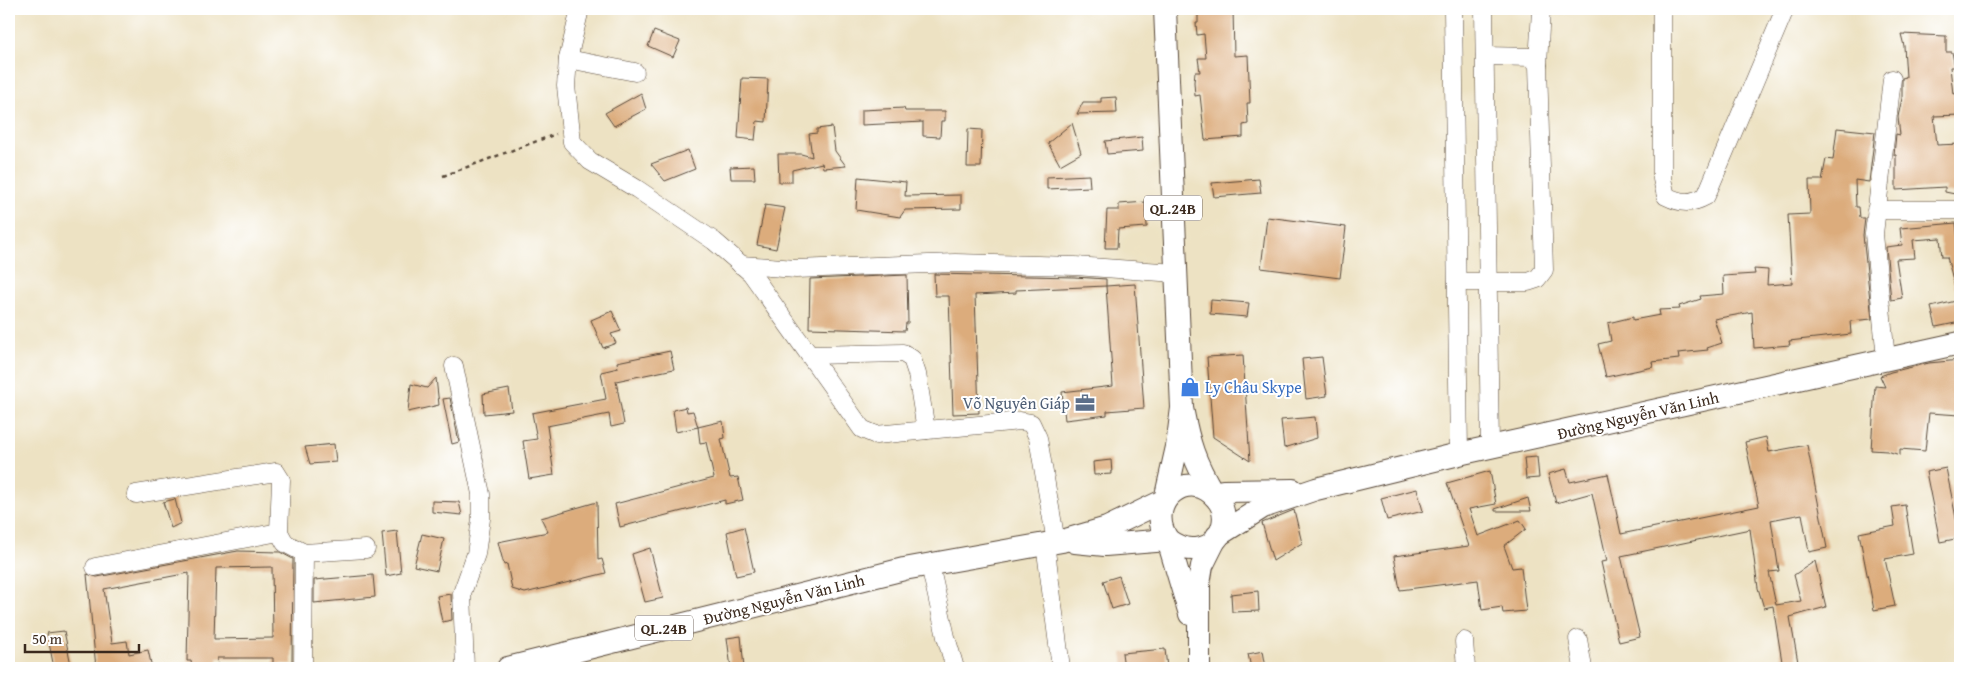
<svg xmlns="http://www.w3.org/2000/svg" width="1969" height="677" font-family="'Gentium Book Plus',serif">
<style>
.building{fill:#dcac7c;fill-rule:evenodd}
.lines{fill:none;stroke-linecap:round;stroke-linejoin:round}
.minor-casing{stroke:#564637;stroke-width:19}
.major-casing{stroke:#564637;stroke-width:24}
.path{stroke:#564637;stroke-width:2.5;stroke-dasharray:4 4;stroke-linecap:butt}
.minor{stroke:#fff;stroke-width:18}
.major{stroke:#fff;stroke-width:22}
.labels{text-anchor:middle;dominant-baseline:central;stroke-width:4;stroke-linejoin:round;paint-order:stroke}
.shield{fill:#fff;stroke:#766a62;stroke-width:1}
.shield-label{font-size:15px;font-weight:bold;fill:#3b2a1e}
.shop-label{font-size:16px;fill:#366cbe;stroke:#fff;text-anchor:start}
.service-label{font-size:16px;fill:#4e5e75;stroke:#fff;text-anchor:end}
.street-label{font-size:16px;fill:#3b2a1e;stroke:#fff}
</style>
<rect width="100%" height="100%" fill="#fff"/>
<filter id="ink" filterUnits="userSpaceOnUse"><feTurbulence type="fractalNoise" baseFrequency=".02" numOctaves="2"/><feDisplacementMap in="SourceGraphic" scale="10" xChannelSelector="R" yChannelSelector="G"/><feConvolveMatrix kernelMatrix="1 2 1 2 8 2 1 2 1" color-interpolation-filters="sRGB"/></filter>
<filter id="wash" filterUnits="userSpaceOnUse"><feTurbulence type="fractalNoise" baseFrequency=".0096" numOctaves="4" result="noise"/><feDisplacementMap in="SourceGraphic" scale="20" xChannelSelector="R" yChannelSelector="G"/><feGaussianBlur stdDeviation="1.12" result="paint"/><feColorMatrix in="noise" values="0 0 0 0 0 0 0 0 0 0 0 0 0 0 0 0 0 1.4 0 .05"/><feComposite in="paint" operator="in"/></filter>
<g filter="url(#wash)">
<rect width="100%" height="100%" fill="#ede2c3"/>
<g id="blocks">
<g class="building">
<path d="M1201,9H1233L1234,56L1248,55L1250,103H1247L1248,124L1243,125V137L1205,140L1200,95L1195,96L1194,82L1195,72H1200L1198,58H1206L1204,34L1197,35L1196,23H1198V13H1201Z"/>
<path d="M654,31L680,41L673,57L648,46Z"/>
<path d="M1901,34L1946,36V52H1952L1955,67H1950L1953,94L1956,93L1960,115L1934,116L1937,145L1960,144V195L1945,192V187L1896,190V155H1894L1896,134L1900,135L1898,117L1902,98V78L1906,77L1904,46Z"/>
<path d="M742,78L768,79L766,122L757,121L755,140L738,138Z"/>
<path d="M641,93L646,109L614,126L605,113Z"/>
<path d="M1116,97L1117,113L1077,114L1083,102H1101V98Z"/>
<path d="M904,108L905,111H945V121H941L940,137L923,136V122L862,125V110Z"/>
<path d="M1072,123L1081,153L1060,165L1048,143Z"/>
<path d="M832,127L835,151L846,166L823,168L822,163L792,170V182H779L778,154H801L812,157L809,134L817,133V129Z"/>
<path d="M1837,128L1875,132L1869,182L1855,180L1856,207H1859L1860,218H1865L1863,235L1872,319L1850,321L1851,334L1789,341L1790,345L1754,348L1752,312L1714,319L1722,343L1707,348L1708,350L1678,353L1679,359L1652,362L1653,367L1606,377L1598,344L1611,341L1608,323L1633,317V320L1660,315L1659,310L1680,309L1679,306L1701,299L1700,296L1724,294L1723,276L1755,274L1754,269L1768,270L1767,285L1792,283L1788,215L1810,214L1809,180H1822L1826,159L1833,160Z"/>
<path d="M968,129L982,130L981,167H967Z"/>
<path d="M1142,137L1143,151L1107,154L1105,141Z"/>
<path d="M688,150L695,169L665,181L651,164Z"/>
<path d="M754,166L755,179H731L730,167Z"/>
<path d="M1089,175L1090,187L1047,189V177Z"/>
<path d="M858,177L906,182L905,196L961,195V209L905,210L900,217L856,210Z"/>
<path d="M1259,179L1261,193L1214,197L1212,183Z"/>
<path d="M1146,202L1147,227L1118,229L1117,248H1105L1107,210H1119V204Z"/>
<path d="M765,205L785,208L776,249L757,245Z"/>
<path d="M1267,217L1346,227L1340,278L1261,268Z"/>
<path d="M1956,223L1960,259V290L1956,291L1947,257H1942L1940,238L1913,240L1915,258L1896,259L1902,298L1891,300L1886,247L1902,245L1900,228Z"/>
<path d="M934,274L1074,277L1106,279V286L1016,290V293L975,295L979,413L953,414L949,296H935Z"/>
<path d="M907,275L908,323H906L905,331L809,328L810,279Z"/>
<path d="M1135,284L1144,408L1107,411V415L1065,420L1062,392L1113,386L1106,286Z"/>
<path d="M1211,300L1249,303L1247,317L1210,314Z"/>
<path d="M1960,300V322L1936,327L1931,307Z"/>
<path d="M612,311L621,331L611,334L616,343L603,348L591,320Z"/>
<path d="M670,351L674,369L616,381L624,424L611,427L609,414L547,426L554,475L529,479L523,441L537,439L532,413L606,399L601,372L618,368L617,362Z"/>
<path d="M1243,355L1250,461L1213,437L1207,357Z"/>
<path d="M1322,357L1327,396L1306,399L1302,359Z"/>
<path d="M1960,360V415L1929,413L1925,451L1900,449V455L1887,451L1871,450L1875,386L1885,387L1880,376L1891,372L1929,363Z"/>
<path d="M436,378L439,405L408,412L411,384L427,388Z"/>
<path d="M509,389L512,411L484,414L483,394Z"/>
<path d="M450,398L459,442L452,444L443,399Z"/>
<path d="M686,407L687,412L693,411L698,427L676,432L673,410Z"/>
<path d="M1315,417L1317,438L1284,448L1281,420Z"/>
<path d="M723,421L725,438L721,439L730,478L738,477L743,500L725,504V500L620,527L615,504L714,478L706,442L700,443L698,427Z"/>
<path d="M1766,437L1769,452L1807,445L1827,548L1809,552L1802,514L1771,520L1779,571L1769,572L1776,605L1801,601L1794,575L1815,561L1826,607L1790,617L1799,668H1783L1773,606L1764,608L1758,588L1750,529L1621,556L1640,637L1619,642L1601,562L1607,561L1592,493L1556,503L1548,474L1566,469L1570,482L1608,474L1621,534L1759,506L1745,442Z"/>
<path d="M334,444L336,462L310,464L305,447Z"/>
<path d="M1537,457L1539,478L1526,479L1524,458Z"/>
<path d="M1111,460L1112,474L1094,475L1093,462Z"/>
<path d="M1946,468L1960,538L1940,542L1926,472Z"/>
<path d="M1490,471L1496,504L1469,509L1478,536L1520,520L1526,529L1504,546L1512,568L1521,567L1526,611L1503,613L1502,607L1482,610L1478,580L1400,590L1394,556L1469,546L1447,483Z"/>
<path d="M1417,489L1423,511L1387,520L1381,498Z"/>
<path d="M1528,498L1531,511H1495V509Z"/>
<path d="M175,499L181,523L171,528L163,502Z"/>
<path d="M432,501L459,502L462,515L432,512Z"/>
<path d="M597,502L598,560L602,559L606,573L525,593L512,589L507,564L504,565L498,542L548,532L541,518Z"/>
<path d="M1905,505L1913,554L1885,559L1895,606L1874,610L1859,533L1895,526L1892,507Z"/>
<path d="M1294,510L1302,543L1273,561L1262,523Z"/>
<path d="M744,527L754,572L736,576L727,532Z"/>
<path d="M397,531L401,573L386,576L382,533Z"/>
<path d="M422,534L444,539L437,571L414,566Z"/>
<path d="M650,548L663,598L645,602L632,554Z"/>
<path d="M238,551L280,552L293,559L292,664H273V658H217L218,668H192L191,661H187L189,573L104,589L112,643L127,641L129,654L148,650L152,668H96L87,574L97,577ZM272,567L273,638L214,639L216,568Z"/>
<path d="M373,575L375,597L314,603V580Z"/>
<path d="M1119,576L1128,604L1112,609L1103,581Z"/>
<path d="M1258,591L1259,611L1232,612L1231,594Z"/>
<path d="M451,594L452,620L442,622L437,596Z"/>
<path d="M64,631L71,665L54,668L47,633Z"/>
<path d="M741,636L744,668H731L727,638Z"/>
<path d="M1165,649L1167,668H1124L1122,653Z"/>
<path d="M1263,651L1266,668H1251L1248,654Z"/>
</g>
</g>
</g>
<g filter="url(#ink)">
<use href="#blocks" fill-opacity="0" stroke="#564637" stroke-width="1"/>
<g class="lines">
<defs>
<g id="minor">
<path d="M580,9L568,59L566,86L572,142L590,161L637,189L714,241L751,273L862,429L876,435L1020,421L1031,423L1038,438L1056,542"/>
<path d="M1453,9L1459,454"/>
<path d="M1484,9L1490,448"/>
<path d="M1662,9V179L1666,196C1682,204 1691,204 1706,196L1785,9"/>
<path d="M568,59L635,72"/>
<path d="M1538,65L1541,9"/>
<path d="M1876,210H1960"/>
<path d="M741,265L796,269L955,263L1075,266L1176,273"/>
<path d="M1457,282H1528L1537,279L1544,270L1538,65L1532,57L1485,56"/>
<path d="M811,355L903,353L912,359L917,374L926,430"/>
<path d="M1886,359L1874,234L1892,79"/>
<path d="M454,366L481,494V519L476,554L462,593L465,668"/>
<path d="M136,494L276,472L281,480L279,532L285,543L304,553L366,549"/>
<path d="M1045,543L1061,668"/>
<path d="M930,565L946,637L955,668"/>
<path d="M95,567L279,532"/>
<path d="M1578,639L1583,668"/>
<path d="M1464,641L1466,668"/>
<path d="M303,668L304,553"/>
</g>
<g id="major">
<path d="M1165,9L1182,408C1189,444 1194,461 1213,493L1223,491L1293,490"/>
<path d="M1168,540C1187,555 1217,552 1223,525C1225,516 1223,506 1217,499C1190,465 1142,502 1168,540L1190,614"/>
<path d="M1075,542L1105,545L1168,540"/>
<path d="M508,668L904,569L1062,541L1107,528L1165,500L1177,447L1182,408"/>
<path d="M1199,668V584L1202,566L1217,536L1263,507L1316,489L1463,453L1960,343"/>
</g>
</defs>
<use href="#minor" class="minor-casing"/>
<use href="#major" class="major-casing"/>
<path class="path" d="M443,176L556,134"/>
<use href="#minor" class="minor"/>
<use href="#major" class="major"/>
</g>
</g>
<defs>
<symbol id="shop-bare" viewBox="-9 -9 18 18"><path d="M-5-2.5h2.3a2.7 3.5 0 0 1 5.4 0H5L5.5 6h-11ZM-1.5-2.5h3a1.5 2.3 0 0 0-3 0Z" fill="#3f7fe0" stroke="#fff" stroke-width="2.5" paint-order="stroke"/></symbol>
<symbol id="office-bare" viewBox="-9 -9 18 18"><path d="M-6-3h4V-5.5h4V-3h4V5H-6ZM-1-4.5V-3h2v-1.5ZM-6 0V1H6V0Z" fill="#5c6f8a" stroke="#fff" stroke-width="2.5" paint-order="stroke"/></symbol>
</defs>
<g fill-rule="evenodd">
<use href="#shop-bare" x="1176" y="373" width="28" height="28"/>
<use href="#office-bare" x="1071" y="389" width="28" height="28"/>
</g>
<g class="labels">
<g class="shield">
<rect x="1144" y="195.5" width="58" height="25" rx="4"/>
<rect x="635" y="615.5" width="58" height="25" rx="4"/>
</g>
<g class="shield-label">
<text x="1173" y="208">QL.24B</text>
<text x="664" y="628">QL.24B</text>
</g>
<g class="shop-label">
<text x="1205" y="387">Ly Châu Skype</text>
</g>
<g class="service-label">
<text x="1070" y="403">Võ Nguyên Giáp</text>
</g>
<g class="street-label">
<text transform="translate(1638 415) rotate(-13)">Đường Nguyễn Văn Linh</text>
<text transform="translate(784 599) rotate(-14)">Đường Nguyễn Văn Linh</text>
</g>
</g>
<rect width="1969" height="677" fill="none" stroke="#fff" stroke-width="30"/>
<path d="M25 644v8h114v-8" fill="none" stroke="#3b2a1e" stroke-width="2.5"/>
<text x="32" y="644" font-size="15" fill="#3b2a1e" stroke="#ffffff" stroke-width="4" paint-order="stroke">50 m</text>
</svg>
